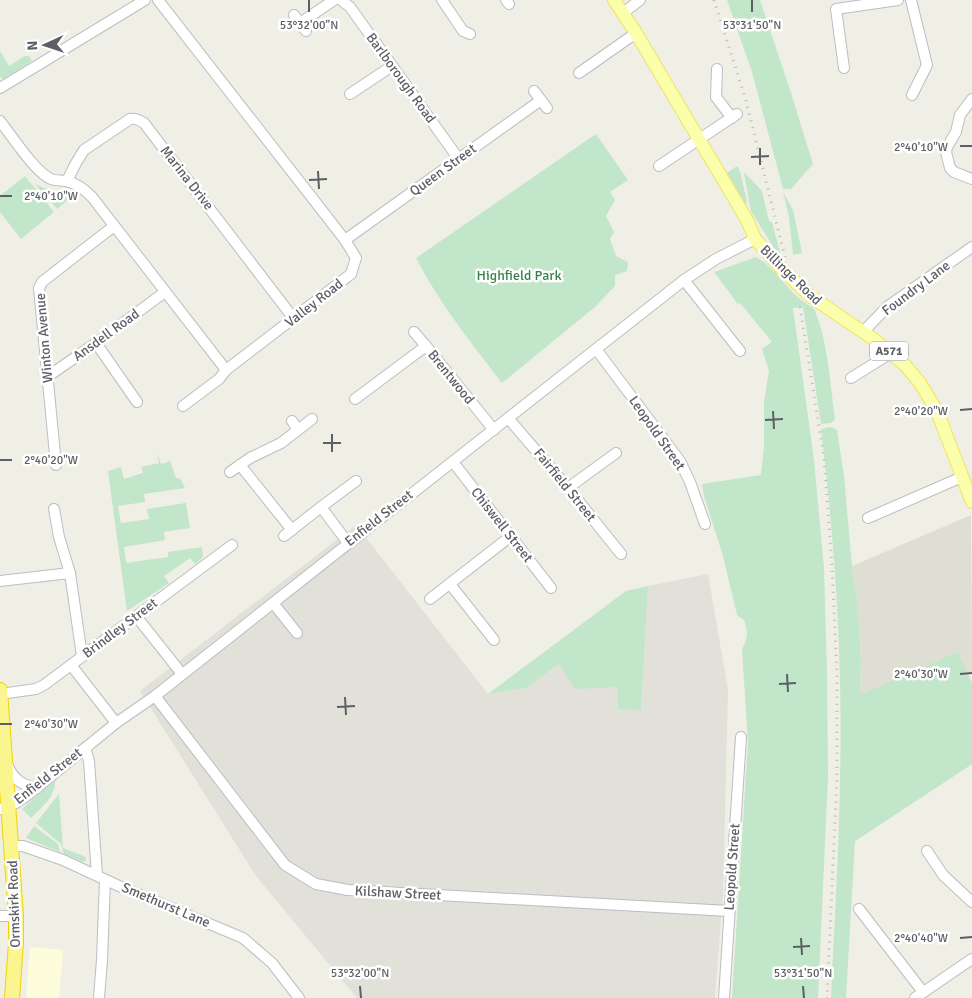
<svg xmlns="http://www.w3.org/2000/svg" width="972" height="998" font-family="Signika,sans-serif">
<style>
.commercial{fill:#fdfcdb}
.industrial{fill:#e1e0d9}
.education{fill:#dfded3}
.green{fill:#c2e6c9}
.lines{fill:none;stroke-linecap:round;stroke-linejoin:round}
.minor-casing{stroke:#bcbdc3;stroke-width:12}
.major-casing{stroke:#f0e35d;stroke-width:14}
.highway-casing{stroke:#f0d403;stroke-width:16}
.minor{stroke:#fff;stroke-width:10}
.major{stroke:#fbfeab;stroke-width:12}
.highway{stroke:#fbf58f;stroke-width:14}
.rail{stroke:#b7b8b8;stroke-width:3;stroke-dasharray:1 6;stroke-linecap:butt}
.ticks{fill:none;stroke:#5d5f65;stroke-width:2}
.labels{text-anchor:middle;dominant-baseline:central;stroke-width:5;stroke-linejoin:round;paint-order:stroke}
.shield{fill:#fff;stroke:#8e8f93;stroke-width:1}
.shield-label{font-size:12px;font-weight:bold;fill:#5d5f65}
.street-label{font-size:14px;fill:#5d5f65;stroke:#fff}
.park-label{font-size:14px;fill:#368348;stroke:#fff}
.ticks-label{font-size:12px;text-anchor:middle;fill:#5d5f65;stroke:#fff;stroke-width:5;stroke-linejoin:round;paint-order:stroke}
</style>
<rect width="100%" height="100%" fill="#efefe5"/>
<path class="commercial" d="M30,947L63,950L59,998H26Z"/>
<path class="industrial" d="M356,525L488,694L526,688L559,664L618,687L641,710L648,586L708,574L728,690L723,894L715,998H357L256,876L140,691Z"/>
<path class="education" d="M971,515L972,671L968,674L972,683V764L855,841L861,662L858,607L852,566Z"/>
<g class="green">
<path d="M727,0H760L791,93L813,164L791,189H783L752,72Z"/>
<path d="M0,51L9,66L25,56H29L32,61L3,79L0,77Z"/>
<path d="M596,134L628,180L610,192L615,200L606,216L614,232L610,239L616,256L628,262L627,271L615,275V286L595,307L502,383C471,343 440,304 416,258Z"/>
<path d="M737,166L740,171L747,202L745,203L727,173Z"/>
<path d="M744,173H745L762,191L769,221L772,222L781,256H779L751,211Z"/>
<path d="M25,176L54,212L21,239L0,212V196Z"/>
<path d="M35,184L44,188L73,195L57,209Z"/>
<path d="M783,192L793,210L802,253L793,255L789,217Z"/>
<path d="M756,257C778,269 790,297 814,308C828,342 830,382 835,419L831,423L821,424L803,307L793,308L814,460L824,568L827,673L828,777L818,998H732L748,742L742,649C748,638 748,631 744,620L737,615L723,556L704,496L702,484L761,475L764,446V402L769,371L762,349L772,342L740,303L738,304L714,272Z"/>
<path d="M830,427L837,430L844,476L852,566L858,607L861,662L860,695L958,652L972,683V764L855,841L846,998H831C834,925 839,852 840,779C843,662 835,545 821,429Z"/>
<path d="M157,452L161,464L170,461L176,478H180L185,488L144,494L145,502L118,506L121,523L149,519L147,509L186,503L190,528L164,532L165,540L124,547L126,563L168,557V552L202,547L203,557L195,564L190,558L164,576L169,583L127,611L108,471L121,467L124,479L143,473L141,467L159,463Z"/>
<path d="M648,586L641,710L618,709V687L575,689L559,664L526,688L488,694L626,591Z"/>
<path d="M55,780C56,796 42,807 31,818L22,809Z"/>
<path d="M59,794L63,848L86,857V860L83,862L64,854L61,844L36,823Z"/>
<path d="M34,826L58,844L60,852L26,838Z"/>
</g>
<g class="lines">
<defs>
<g id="minor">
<path d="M158,0L345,240L356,258L351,274L226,370L219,379L183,406"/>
<path d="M341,0L350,7L458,158"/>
<path d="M442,0L463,31L470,34"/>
<path d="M506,0L509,4"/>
<path d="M911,0L927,65L912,95"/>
<path d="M623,13L640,0"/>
<path d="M294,15L306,31"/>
<path d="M300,23L334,0"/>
<path d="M844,68L836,9L898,0"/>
<path d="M717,69L716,97L732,118"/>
<path d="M579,73L636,33"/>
<path d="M0,88L145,0"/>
<path d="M534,91L547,108"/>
<path d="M350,94L392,66"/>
<path d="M972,99L960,115L956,132L947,147L946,152L950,168L954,172L972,179"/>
<path d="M0,121C12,136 35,172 51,179C55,181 61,180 66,181C76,183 85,190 92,197L226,370"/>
<path d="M659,166L737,114"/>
<path d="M67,181L76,163L84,150L130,119C136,118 139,120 144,123L294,319"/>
<path d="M345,240L541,100"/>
<path d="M684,280L740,351"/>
<path d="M414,332L426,346"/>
<path d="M863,332L887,307L972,247"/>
<path d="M96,343L137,402"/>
<path d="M596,349L680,461L690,482L705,524"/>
<path d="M47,377L96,343L165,292"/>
<path d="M851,378L891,353"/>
<path d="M355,399L426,346L494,430"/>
<path d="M508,418L568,488L621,554"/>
<path d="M292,421L298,430L312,419"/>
<path d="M453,462L551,588"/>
<path d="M56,465L39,288L42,282L114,226"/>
<path d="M240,465L292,530"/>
<path d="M230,472L250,458L281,443L298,430"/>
<path d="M568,488L616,453"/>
<path d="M321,507L356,481"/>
<path d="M54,509L59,537L70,573"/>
<path d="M868,518L962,477"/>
<path d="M284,536L321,507L348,543"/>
<path d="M0,581L70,573L82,656"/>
<path d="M450,584L494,640"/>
<path d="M430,599L511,536"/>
<path d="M273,603L297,633"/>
<path d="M136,616L182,674"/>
<path d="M71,665L116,723"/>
<path d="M0,694L36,689L44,685L232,545"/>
<path d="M155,696L285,865L316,884L348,890L729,911"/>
<path d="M85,748L89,761L97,875"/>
<path d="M7,764C13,779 21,785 37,788"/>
<path d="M0,809L16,803L29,794L116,723L155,696C331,557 508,418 684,280L716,259L755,239"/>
<path d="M12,846H23L63,860L119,886L243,938L272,963L299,998"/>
<path d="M927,851L943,875L972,902"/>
<path d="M859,909L923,992"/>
<path d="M0,916H16"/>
<path d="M99,998L102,960L105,880"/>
<path d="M724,998L741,737"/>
<path d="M915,998L972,959"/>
</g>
<path id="major" d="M614,0L636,33L747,220L755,239L783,270L810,296L872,338L905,365L920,383L937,411L972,502"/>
<path id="highway" d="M0,690L16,916V943L12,998"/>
</defs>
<use href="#minor" class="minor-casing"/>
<use href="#major" class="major-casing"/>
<use href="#highway" class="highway-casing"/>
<use href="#minor" class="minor"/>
<use href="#major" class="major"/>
<use href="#highway" class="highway"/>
<g class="rail">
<path d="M714,0L745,97L785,257"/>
<path d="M800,307L824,458L832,567L837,673V778L827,998"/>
</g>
</g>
<path class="ticks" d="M309,0V12M752,0V12M960,146H972M760,148V165M751,157L769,156M318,171L319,189M309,180L327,179M0,196H12M960,410L972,409M773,411L774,429M765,420L783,419M332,434V452M323,443H341M0,460H12M787,674L788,692M960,674L972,673M779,684L796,683M345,697L346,715M337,707L355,706M0,724H12M801,938L802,955M960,938L972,937M793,947L810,946M360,986L361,998M803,986L804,998"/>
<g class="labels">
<rect class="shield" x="870" y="341.5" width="38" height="19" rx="4"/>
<g class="shield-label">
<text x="889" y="351">A571</text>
</g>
<g class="street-label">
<text transform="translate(401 78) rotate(54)">Barlborough Road</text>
<text transform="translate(443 170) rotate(-36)">Queen Street</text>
<text transform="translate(187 178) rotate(52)">Marina Drive</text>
<text transform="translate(791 275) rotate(44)">Billinge Road</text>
<text transform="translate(916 288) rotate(-37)">Foundry Lane</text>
<text transform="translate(314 303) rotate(-38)">Valley Road</text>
<text transform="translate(106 335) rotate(-36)">Ansdell Road</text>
<text transform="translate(44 338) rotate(-95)">Winton Avenue</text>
<text transform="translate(451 377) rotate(51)">Brentwood</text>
<text transform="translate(657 433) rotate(55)">Leopold Street</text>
<text transform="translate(565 485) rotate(51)">Fairfield Street</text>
<text transform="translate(379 518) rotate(-38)">Enfield Street</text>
<text transform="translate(502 525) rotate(52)">Chiswell Street</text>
<text transform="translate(120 628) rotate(-37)">Brindley Street</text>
<text transform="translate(48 776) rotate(-38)">Enfield Street</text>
<text transform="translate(732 867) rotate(-86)">Leopold Street</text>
<text transform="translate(398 893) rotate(3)">Kilshaw Street</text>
<text transform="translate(14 904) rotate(-92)">Ormskirk Road</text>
<text transform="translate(166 905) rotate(23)">Smethurst Lane</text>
</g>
<g class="park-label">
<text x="519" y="275">Highfield Park</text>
</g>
</g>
<g class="ticks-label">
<text x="309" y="29">53°32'00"N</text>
<text x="752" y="29">53°31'50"N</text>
<text x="921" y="151">2°40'10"W</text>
<text x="51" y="200">2°40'10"W</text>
<text x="921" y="415">2°40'20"W</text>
<text x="51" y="464">2°40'20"W</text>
<text x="921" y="678">2°40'30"W</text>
<text x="51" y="728">2°40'30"W</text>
<text x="921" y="942">2°40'40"W</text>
<text x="360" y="977">53°32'00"N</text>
<text x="803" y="977">53°31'50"N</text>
</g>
<g transform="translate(45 45) rotate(267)" stroke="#ffffff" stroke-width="4" paint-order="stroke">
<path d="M0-4L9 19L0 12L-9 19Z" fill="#5d5f65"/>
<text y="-8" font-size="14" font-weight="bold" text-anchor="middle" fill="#5d5f65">N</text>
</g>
</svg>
